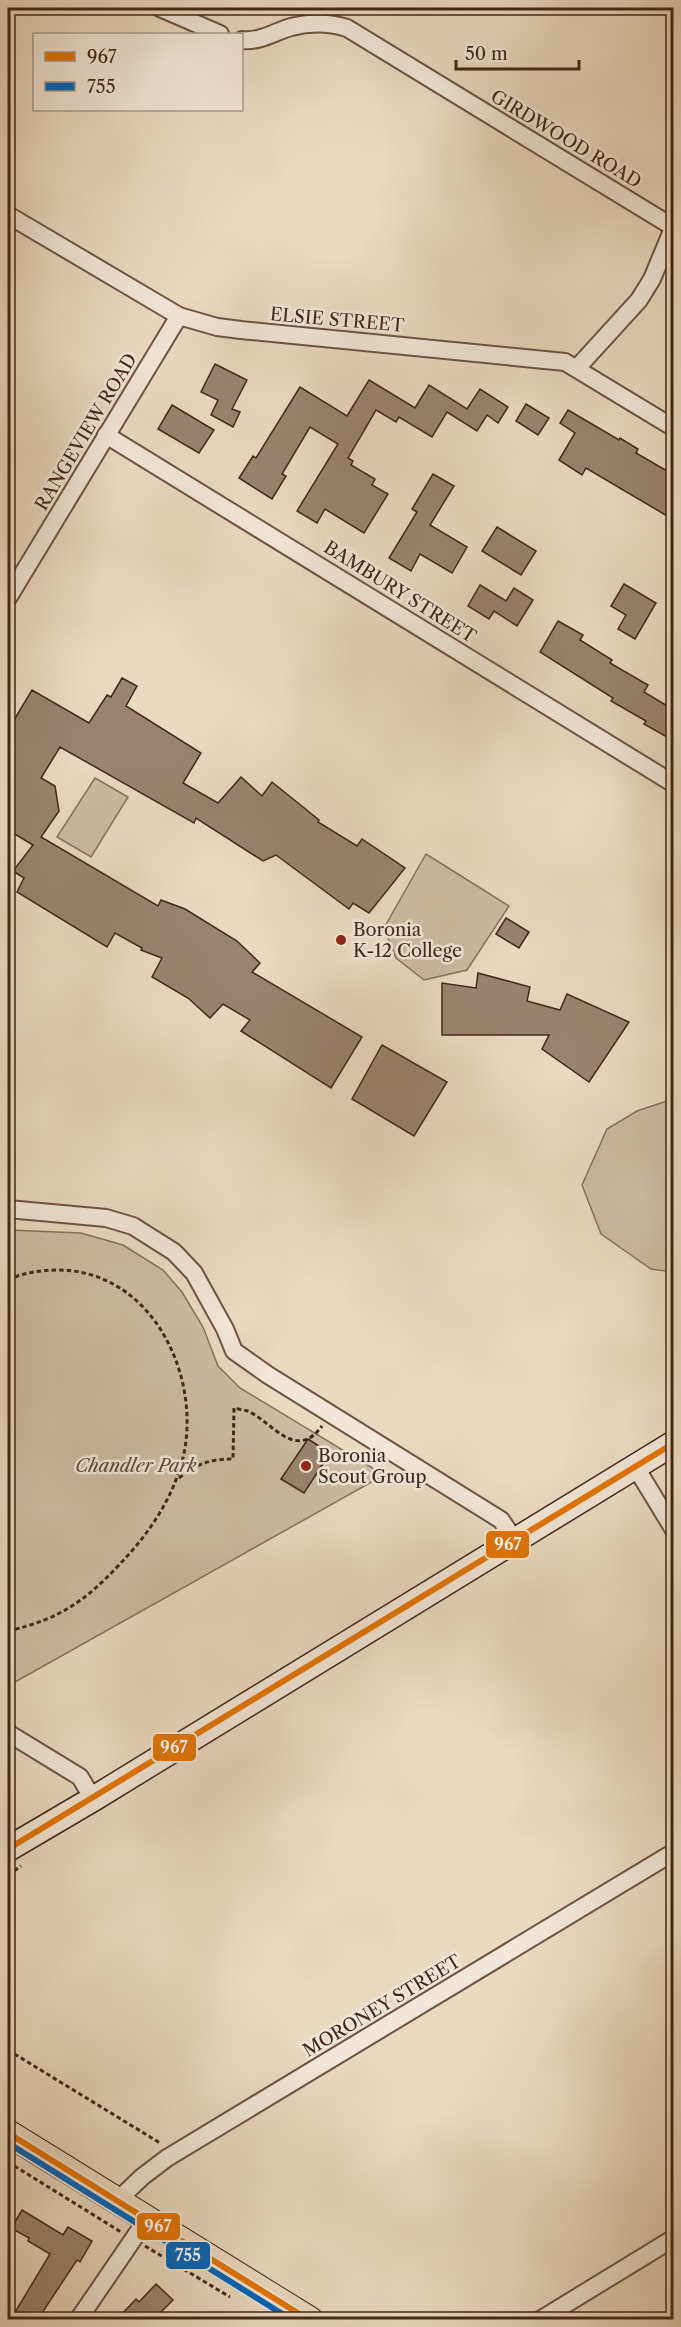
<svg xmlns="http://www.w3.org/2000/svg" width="681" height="2327" font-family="'Libre Caslon Text',serif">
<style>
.green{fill:#cebba3;stroke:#88705e;stroke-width:1.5}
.building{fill:#9a836f;stroke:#432618;stroke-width:1.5}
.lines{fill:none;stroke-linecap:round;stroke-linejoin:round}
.minor-casing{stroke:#6d5342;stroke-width:20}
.secondary-casing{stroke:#432618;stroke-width:27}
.primary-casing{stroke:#432618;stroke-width:28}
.path{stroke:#432618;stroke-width:3;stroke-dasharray:4.5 3;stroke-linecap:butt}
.minor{stroke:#f2e6d6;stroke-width:16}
.secondary{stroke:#f2e6d6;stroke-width:24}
.primary{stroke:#ebd9c0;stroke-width:26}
.bus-1-casing{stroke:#f2e6d6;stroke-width:10}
.bus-2-casing{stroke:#f2e6d6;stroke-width:10}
.bus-1{stroke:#e37404;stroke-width:6}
.bus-2{stroke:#0065bd;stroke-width:6}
.poi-dot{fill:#8f2418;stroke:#f2e6d6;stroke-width:2}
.labels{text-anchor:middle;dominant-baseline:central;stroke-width:5;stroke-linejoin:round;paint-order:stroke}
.street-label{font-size:18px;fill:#432618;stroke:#f2e6d6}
.poi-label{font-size:18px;fill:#432618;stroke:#f2e6d6;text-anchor:start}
.park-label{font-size:18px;font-style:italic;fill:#5f4434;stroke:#f2e6d6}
.line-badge{stroke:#f2e6d6;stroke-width:2}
.badge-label{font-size:16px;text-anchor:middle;font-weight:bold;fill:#fff}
</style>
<rect width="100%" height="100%" fill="#ebd9c0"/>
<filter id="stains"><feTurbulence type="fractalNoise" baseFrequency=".00333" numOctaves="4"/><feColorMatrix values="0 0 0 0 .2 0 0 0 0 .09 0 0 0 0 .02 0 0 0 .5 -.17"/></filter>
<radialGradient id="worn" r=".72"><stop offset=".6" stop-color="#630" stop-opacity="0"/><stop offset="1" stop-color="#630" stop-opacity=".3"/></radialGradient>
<g class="green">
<path d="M95,778L128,797L91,857L57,837Z"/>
<path d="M426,854L509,906L467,970L424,980L396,958L384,928Z"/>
<path d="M667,1101H674L673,1272L651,1269L601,1234L582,1185L607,1129L637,1111Z"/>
<path d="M8,1230L81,1233L123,1245L163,1270L182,1292L203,1327L218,1366L240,1388L384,1475L8,1686Z"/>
</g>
<g class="building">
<path d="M215,364L247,380L232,409L240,412L233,427L211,415L218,400L201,392Z"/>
<path d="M369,380L415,408L429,385L467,409L480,389L508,407L498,423L487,415L477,431L447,412L432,437L399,417L396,422L376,410L348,458L353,461L351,465L375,479L372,485L388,494L364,533L325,509L317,523L297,511L338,444L310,427L282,474L286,476L272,499L239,478L253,456L256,458L300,387L347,416Z"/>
<path d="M526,404L549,418L538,435L516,421Z"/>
<path d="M172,405L214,430L199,453L158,429Z"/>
<path d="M568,410L619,440L620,438L638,449L636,453L674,475V520L586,468L582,475L559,460L575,433L560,423Z"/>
<path d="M433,474L454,486L430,525L467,547L452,573L420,554L411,571L389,558L417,512L412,509Z"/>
<path d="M497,527L536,551L521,575L482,551Z"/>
<path d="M624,584L656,603L635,639L618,629L626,615L611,606Z"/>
<path d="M480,585L506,601L514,588L533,600L517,626L494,611L489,619L468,606Z"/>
<path d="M558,621L583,635L580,640L612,660L610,663L648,685L644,692L674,710V741L644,724L646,721L611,701L613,698L540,652Z"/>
<path d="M122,678L137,686L126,706L201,753L183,783L218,803L241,777L262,796L272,782L319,820L318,822L357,846L362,839L405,868L369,913L353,903L349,909L276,855L263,861L196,818L194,823L60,747L41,778L55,786L59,811L41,837L158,906L161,900L185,909L237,941L260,963L252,972L362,1037L331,1088L241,1031L250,1020L223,1004L210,1018L188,998L152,977L162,958L141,950L142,948L115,933L107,947L17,892L24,878L13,871L33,845L8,830V730L32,690L89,723L107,695L111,697Z"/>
<path d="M506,918L529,932L519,948L496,934Z"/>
<path d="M478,973L530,987L527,1001L560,1010L567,994L629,1022L589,1082L542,1049L549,1035H442V983L476,988Z"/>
<path d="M382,1045L447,1082L414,1136L352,1099Z"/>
<path d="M308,1439L330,1453L304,1493L281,1479Z"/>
<path d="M22,2210L63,2235L68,2227L92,2241L80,2262L77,2260L38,2319H11L50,2254L28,2241L29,2238L11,2228Z"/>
<path d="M156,2284L173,2300L154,2319H117L136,2299L139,2302Z"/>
</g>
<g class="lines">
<defs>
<g id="minor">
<path d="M160,8L220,34"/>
<path d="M242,40C260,42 274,32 291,27C310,22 328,22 347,28L673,227"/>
<path d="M8,215L179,316L217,327L241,330L565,362L674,428"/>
<path d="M577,368L639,300L652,279L674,226"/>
<path d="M106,435L674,784"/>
<path d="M8,598L179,316"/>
<path d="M8,1209L106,1218L133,1226L174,1252L194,1273L225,1329L234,1351L268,1375L501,1520L515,1541"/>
<path d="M635,1466L674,1530"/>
<path d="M8,1733L80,1777L93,1799"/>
<path d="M117,2201L142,2177L167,2158L674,1852"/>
<path d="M78,2320L147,2219"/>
<path d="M540,2320L674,2238"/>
</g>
<path id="secondary" d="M8,1849L93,1799L674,1443"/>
<path id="primary" d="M8,2133L310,2320"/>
</defs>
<use href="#minor" class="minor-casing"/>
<use href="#secondary" class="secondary-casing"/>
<use href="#primary" class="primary-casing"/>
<g class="path">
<path d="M8,1280C25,1272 41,1270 60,1270C149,1272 198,1368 185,1448C177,1493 150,1533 119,1565C83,1603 59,1619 8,1631"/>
<path d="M179,1478C197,1464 209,1459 233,1459L234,1408C238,1409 244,1410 248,1411C272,1422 296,1462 322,1426"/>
<path d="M8,1875L21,1866"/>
<path d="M8,2050L160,2143"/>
<path d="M8,2162L121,2232"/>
<path d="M145,2246L230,2297"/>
</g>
<use href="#minor" class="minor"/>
<use href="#secondary" class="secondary"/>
<use href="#primary" class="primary"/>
<defs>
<g id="bus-1">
<path d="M8,1849L674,1443"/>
<path d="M8,2133L309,2320"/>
</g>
<path id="bus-2" d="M8,2143L292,2320"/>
</defs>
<use href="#bus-1" class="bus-1-casing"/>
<use href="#bus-2" class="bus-2-casing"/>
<use href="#bus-1" class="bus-1"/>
<use href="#bus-2" class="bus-2"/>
</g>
<g class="poi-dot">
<circle cx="341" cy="940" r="6"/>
<circle cx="306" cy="1466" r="6"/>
</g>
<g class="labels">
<g class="street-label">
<text transform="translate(566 139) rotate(31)">GIRDWOOD ROAD</text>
<text transform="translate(337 320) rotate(5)">ELSIE STREET</text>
<text transform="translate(86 432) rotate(-59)">RANGEVIEW ROAD</text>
<text transform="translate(400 592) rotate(32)">BAMBURY STREET</text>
<text transform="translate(382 2006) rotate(-31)">MORONEY STREET</text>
</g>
<g class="poi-label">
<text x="353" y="930">Boronia<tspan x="353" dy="21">K-12 College</tspan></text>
<text x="318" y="1456">Boronia<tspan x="318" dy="21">Scout Group</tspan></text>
</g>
<g class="park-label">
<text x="136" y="1466">Chandler Park</text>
</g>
</g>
<g class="line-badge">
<rect x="485" y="1530" width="45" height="29" rx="6" fill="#e37404"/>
<rect x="152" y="1733" width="45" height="29" rx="6" fill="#e37404"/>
<rect x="136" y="2212" width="45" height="29" rx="6" fill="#e37404"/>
<rect x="165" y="2241" width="46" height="29" rx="6" fill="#0065bd"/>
</g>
<g class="badge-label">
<text x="508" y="1550">967</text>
<text x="174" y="1753">967</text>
<text x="158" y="2232">967</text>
<text x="188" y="2261">755</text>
</g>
<rect width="681" height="2327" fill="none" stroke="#ebd9c0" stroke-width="30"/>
<rect x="9" y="9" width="663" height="2309" fill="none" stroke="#432618" stroke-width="3"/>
<rect x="15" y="15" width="651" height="2297" fill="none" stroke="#432618" stroke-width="1.5"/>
<rect x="33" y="33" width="210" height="78" fill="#f2e6d6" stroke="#ac998a" stroke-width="1.5"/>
<rect x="45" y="52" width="30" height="9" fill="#e37404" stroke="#ac998a" stroke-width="1.5"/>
<text x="87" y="63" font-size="18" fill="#432618">967</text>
<rect x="45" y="82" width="30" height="9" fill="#0065bd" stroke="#ac998a" stroke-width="1.5"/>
<text x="87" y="93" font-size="18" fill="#432618">755</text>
<path d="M456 60v9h123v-9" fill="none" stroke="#432618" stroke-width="3"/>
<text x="465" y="60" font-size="18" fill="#432618" stroke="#f2e6d6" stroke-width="4.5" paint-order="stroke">50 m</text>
<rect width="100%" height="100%" filter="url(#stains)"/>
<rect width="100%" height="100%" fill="url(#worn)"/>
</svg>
